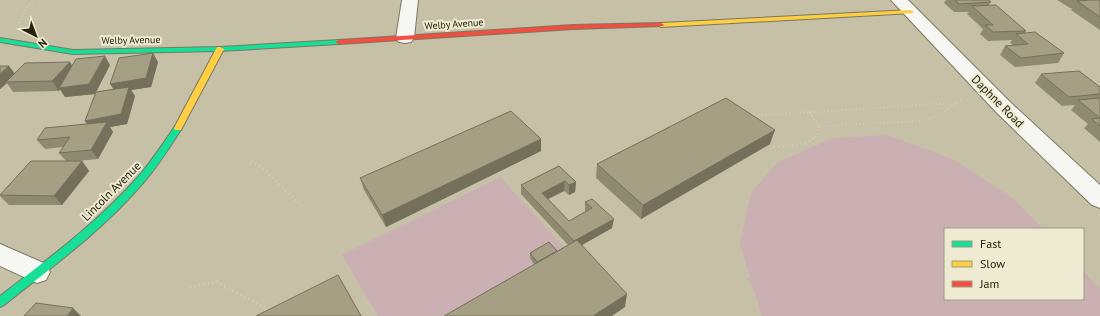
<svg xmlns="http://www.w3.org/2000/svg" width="1100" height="316" font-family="'PT Sans',sans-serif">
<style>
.green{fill:#caafb3}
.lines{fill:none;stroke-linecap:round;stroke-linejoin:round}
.street-casing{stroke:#7b7762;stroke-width:2}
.fast-casing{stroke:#7b7762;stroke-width:2}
.slow-casing{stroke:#7b7762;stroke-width:2}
.jam-casing{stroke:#7b7762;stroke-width:2}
.path-far1{stroke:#cecdc5;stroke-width:2;stroke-dasharray:1 2.5;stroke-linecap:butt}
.path{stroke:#cecdc5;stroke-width:3;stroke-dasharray:1 3.5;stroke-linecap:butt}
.street{fill:#f6f6f2;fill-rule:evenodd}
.fast{fill:#16e098;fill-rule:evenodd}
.slow{fill:#ffcf43;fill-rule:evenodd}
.jam{fill:#f24e42;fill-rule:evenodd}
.wall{fill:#8e8a72}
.shaded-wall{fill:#74705c}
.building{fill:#a5a084;stroke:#74705c}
.labels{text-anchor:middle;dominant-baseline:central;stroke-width:4;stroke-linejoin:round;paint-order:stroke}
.far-street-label{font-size:10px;fill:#25220e;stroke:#eeebd2}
.street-label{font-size:12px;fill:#25220e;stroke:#eeebd2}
</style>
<rect width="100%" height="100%" fill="#c6c1a6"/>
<g class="green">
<path d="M888,135L954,160L1014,199L1043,229H945V299H1083V271L1100,289V316H762L752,285L747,279L750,277L740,244L751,193L777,163L833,138Z"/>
<path d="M500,177L570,254L464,316H378L342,255Z"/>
</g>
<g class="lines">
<defs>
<g id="street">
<path d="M402,0H418L414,38L411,42L405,43L399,42L396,38Z"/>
<path d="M891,0H908L1010,102L1100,185V208L1092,205L996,112Z"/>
<path d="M0,244L46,264L50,272L46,280L37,283L0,266Z"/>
</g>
<g id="fast">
<path d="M0,38L73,50L220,47L339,40L343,42L339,44L220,51L73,54L0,42Z"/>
<path d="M178,125L182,128C170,147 158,166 143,183C103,230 52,267 4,305L0,307V296C48,259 97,223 137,178C151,162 163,144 175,126Z"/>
</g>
<g id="slow">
<path d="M911,10L914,12L913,13L661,27L658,25L661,23Z"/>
<path d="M217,47H220L224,49L182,128L181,130H175L174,128Z"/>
</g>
<path id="jam" d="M661,23L664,25L663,26L573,29L339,44L335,42L339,40L573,25Z"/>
</defs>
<use href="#street" class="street-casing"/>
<use href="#fast" class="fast-casing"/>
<use href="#slow" class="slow-casing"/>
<use href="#jam" class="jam-casing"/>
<g class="path-far1">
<path d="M21,26L19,23L25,10L34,0"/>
<path d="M810,113L819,126"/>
<path d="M751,116L954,103L961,100"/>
<path d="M815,137L818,133L819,126L923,121L936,116L957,103"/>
</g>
<g class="path">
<path d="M774,146C788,147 806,147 816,136"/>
<path d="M251,162L262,167L305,209"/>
<path d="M190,287L217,282L270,311"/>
</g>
<use href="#street" class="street"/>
<use href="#fast" class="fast"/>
<use href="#slow" class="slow"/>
<use href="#jam" class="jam"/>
</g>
<g class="wall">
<path d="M946,0H989L991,2L989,5L1026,31L1025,33L1064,53L1058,63L1015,67L1000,55L1005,46L1013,45L1010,43L1012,40L988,41L980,34L983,29L967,14L969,12H954L944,3Z"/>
<path d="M1057,0H1100V30L1071,10L1072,8H1070Z"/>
<path d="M158,62L151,87L131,90L135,96L127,124L110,127L113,132L98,159L78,161H82L89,171L62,205H9L0,196L66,161L59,153L63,147L45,149L37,140L88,124L85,121L95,94L65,97L60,89L59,91L13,92L7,83L0,89V66L15,74L72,66L110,65L96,92L114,89Z"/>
<path d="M1041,74L1100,87V142L1084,128L1088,124L1071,110L1075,105L1062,106L1035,83Z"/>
<path d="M770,144L641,219L596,178L597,164Z"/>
<path d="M541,151L386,227L364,190L360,178Z"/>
<path d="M559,166L576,182L575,192L569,195L564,191L548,199L569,221L586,212H585V202L592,199L612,228L582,245L625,307L534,264L530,258V253L557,251L568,245L521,194V185Z"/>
</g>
<g class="shaded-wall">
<path d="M153,53L158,62L151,87L131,90L135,96L127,124L110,127L113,132L98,159L91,150L92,130L85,121L116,93L110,84Z"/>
<path d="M105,56L110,65L95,94L65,97L60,89L59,91L52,81L70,62L76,72Z"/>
<path d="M9,66L16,75L6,82L7,83L0,89V74Z"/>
<path d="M775,130L770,144L641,219L643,205Z"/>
<path d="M541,139V151L386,227L382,215Z"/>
<path d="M82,161L89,171L62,205L54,196Z"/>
<path d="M565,181L564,191L542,202V193Z"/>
<path d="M576,182L575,192L569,195V185Z"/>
<path d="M614,219L612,228L573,250L574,241Z"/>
<path d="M627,294L625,307L612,316H593Z"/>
<path d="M73,308L81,316H67Z"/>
</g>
<g class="building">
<path d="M955,0H989L991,2L959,4Z"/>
<path d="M1090,0H1100V17L1077,1Z"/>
<path d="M996,5L1026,31L993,32L985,25H993L972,6Z"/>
<path d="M1035,32L1064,53L1021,58L1005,46L1028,44L1016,34Z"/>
<path d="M153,53L146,78L110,84L119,58Z"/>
<path d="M105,56L89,84L59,88L76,59Z"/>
<path d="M70,62L52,81L6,82L25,63Z"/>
<path d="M0,66H9L0,74Z"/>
<path d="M1079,71L1100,87V94L1069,97L1041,74Z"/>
<path d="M129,87L121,114L85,121L96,92Z"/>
<path d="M726,98L775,130L643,205L597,164Z"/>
<path d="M1100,98V126L1092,119L1100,118L1078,100Z"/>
<path d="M511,111L541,139L382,215L360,178Z"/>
<path d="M107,122L91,150L59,153L70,137L37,140L45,128Z"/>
<path d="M31,161H82L54,196L0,195Z"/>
<path d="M559,166L576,182L569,185L565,181L542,193L569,221L592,208L585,202L592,199L614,219L574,241L521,185Z"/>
<path d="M577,240L627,294L593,316H444Z"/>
<path d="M549,242L557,251L537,262L530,253Z"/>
<path d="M338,275L361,316H256Z"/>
<path d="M36,303L73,308L67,316H24Z"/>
</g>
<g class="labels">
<g class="far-street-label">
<text transform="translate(454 24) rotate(-4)">Welby Avenue</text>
<text transform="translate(131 40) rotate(-1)">Welby Avenue</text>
</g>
<g class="street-label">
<text transform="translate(998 101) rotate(45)">Daphne Road</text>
<text transform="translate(111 191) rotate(-45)">Lincoln Avenue</text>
</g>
</g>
<rect x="944" y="228" width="140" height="72" fill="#eeebd2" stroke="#9e9b84"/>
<rect x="952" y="241" width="20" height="6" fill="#16e098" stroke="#9e9b84"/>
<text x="980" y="248" font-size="12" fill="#25220e">Fast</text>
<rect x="952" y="261" width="20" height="6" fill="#ffcf43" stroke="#9e9b84"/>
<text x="980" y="268" font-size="12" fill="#25220e">Slow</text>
<rect x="952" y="281" width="20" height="6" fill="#f24e42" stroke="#9e9b84"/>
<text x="980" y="288" font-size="12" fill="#25220e">Jam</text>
<g transform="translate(36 36) rotate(138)" stroke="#eeebd2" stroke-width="3" paint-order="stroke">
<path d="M0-3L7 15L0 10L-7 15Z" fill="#25220e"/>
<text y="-6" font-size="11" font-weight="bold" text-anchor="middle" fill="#25220e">N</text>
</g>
</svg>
